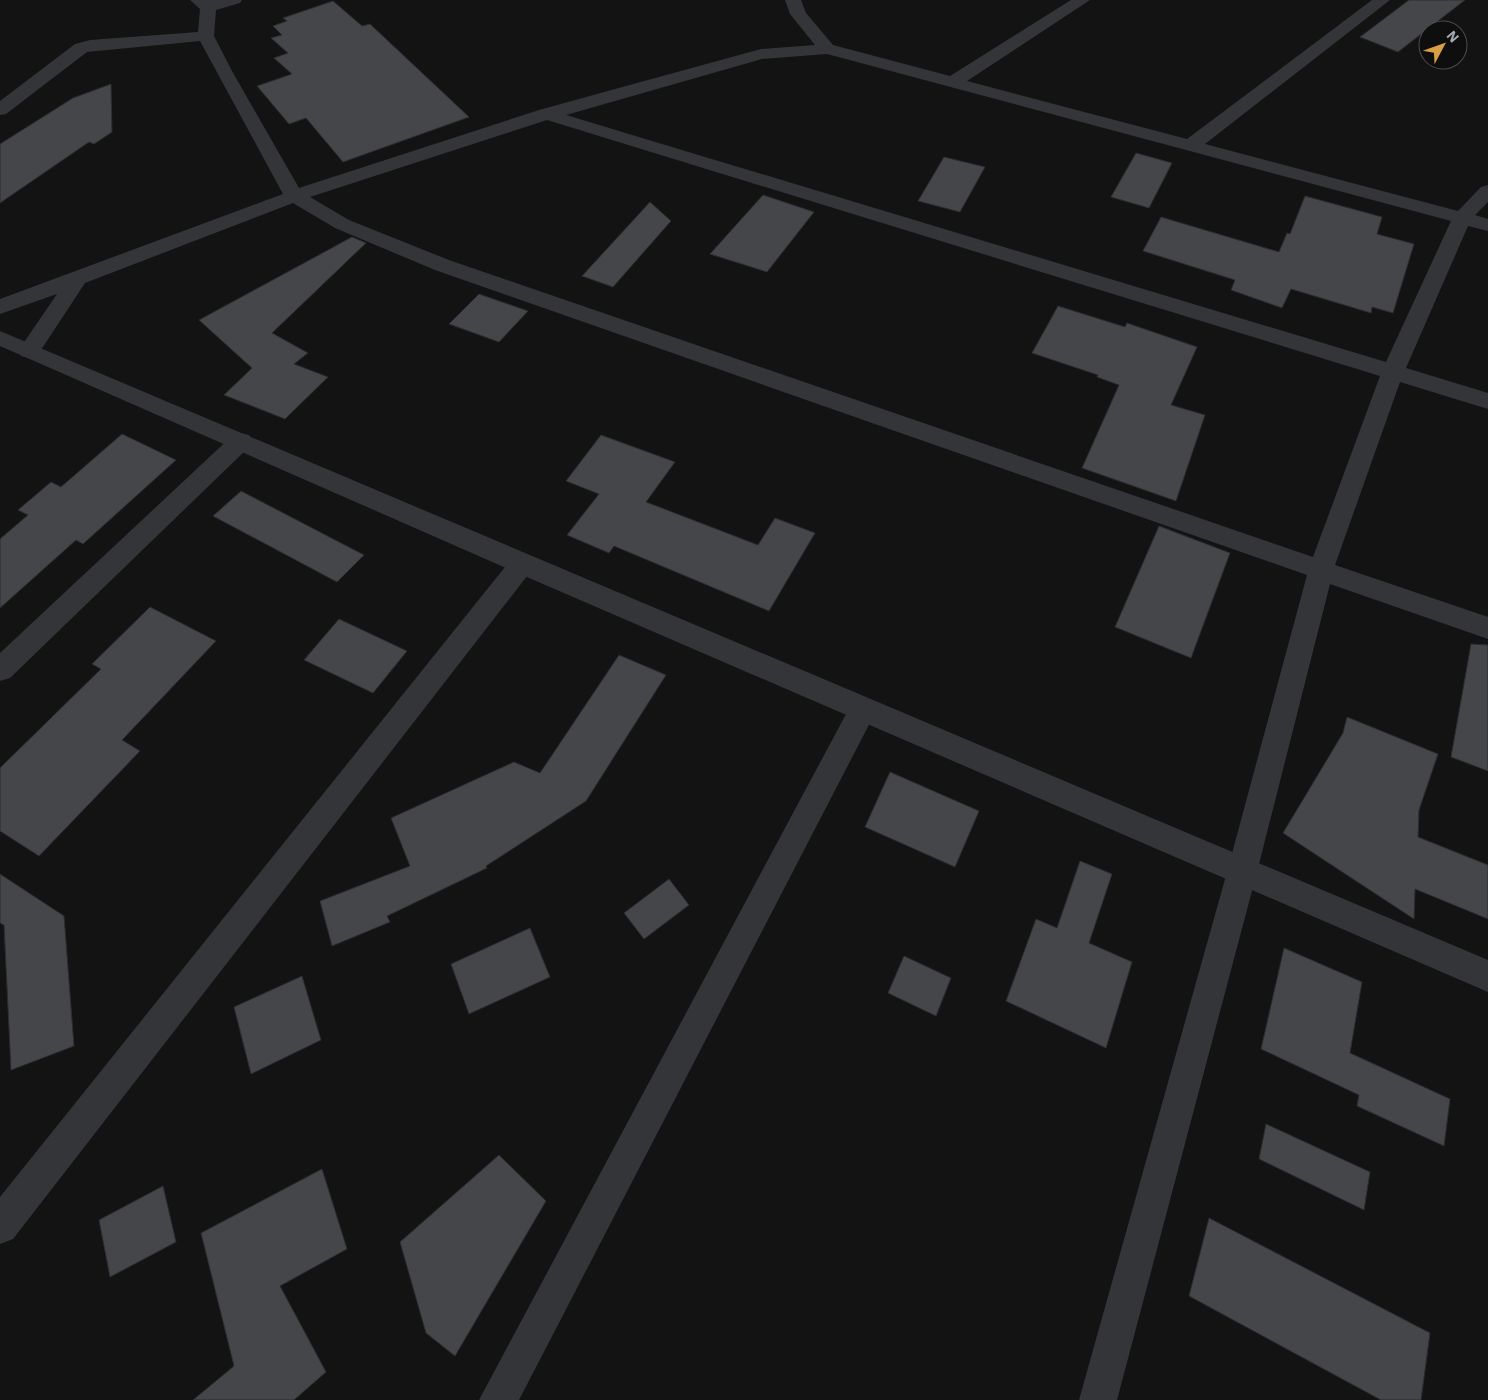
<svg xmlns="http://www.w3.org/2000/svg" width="1488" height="1400" font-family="'IBM Plex Sans',sans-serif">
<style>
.building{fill:#454649;stroke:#2d2d30}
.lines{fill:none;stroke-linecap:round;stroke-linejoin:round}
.minor{fill:#343538;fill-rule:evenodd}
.tertiary{fill:#343538;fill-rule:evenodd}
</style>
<rect width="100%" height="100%" fill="#131314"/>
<g class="building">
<path d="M1409,0H1465L1398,52L1360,37Z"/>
<path d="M333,1L362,26L370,24L469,117L343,162L306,118L289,124L257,86L292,74L274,58L288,53L271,38L282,35L273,26L287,21L283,18Z"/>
<path d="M111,84L112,132L94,144L89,142L0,203V144L73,98Z"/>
<path d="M1136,153L1172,163L1149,208L1111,197Z"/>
<path d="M944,157L985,167L960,212L918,201Z"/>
<path d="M763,195L814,212L767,272L710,254Z"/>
<path d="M1305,196L1382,217L1377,234L1414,244L1393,313L1372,307L1371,313L1291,289L1282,308L1231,290L1235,280L1143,251L1161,217L1279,252L1287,233L1290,234Z"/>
<path d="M650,202L671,221L613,287L582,276Z"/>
<path d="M352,237L366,243L272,333L308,353L294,364L328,377L285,419L224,395L252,368L199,320Z"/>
<path d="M479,294L528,311L499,342L449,324Z"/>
<path d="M1058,306L1125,327L1127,323L1197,347L1171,405L1205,415L1176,501L1082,468L1119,385L1097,377L1098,375L1032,353Z"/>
<path d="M122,434L176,460L83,544L76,540L0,608V539L28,515L18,510L51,482L61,487Z"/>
<path d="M601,435L675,462L646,502L758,545L775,518L815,533L769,611L614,546L609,553L567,535L599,494L566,481Z"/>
<path d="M241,491L364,555L337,582L213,516Z"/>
<path d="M1159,526L1230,553L1191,658L1115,627Z"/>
<path d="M150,607L216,641L122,740L140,751L39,856L0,831V768L101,669L92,664Z"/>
<path d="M339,619L407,651L373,693L304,660Z"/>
<path d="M1471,644L1488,645V771L1451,757Z"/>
<path d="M619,655L666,675L586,801L486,866L487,868L387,916L390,922L332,946L320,901L410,866L391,818L514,762L540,773Z"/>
<path d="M1347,717L1438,754L1419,810L1418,837L1488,865V919L1415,889L1414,919L1283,833L1343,733Z"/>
<path d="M890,772L979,811L955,867L865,827Z"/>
<path d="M1080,861L1112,874L1089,943L1132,962L1106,1048L1006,1001L1036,919L1057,928Z"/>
<path d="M0,874L64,916L74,1046L11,1070L4,925L0,923Z"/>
<path d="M669,879L689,905L644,939L624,913Z"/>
<path d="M530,928L550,977L469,1014L451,964Z"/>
<path d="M1284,948L1362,982L1350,1053L1450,1099L1444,1146L1357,1106L1359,1095L1261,1049Z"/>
<path d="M904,956L951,978L936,1016L888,993Z"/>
<path d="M302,976L321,1040L251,1074L234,1007Z"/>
<path d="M1266,1124L1370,1172L1364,1210L1259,1159Z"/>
<path d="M499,1155L546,1201L455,1356L426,1333L400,1242Z"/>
<path d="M322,1169L347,1249L280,1286L326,1372L294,1400H193L234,1366L201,1233Z"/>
<path d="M163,1186L176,1242L110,1277L99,1220Z"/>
<path d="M1209,1218L1430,1333L1421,1400H1381L1189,1296Z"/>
</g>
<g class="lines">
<g class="minor">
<path d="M190,0H242L240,3L216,10L214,36L232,71L299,188L539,110L637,83L761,49L815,45L790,14L785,0H801L806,13L833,45L950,76L1071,0H1090L967,81L1187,139L1372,0H1390L1205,144L1458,211L1481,187L1488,185V202L1475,215L1488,219V231L1468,226L1406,368L1488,393V409L1400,382L1335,565L1488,617V639L1330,584L1257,872L1117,1400H1079L1227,872L1307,575L435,270L335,228L293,203L85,283L37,356L29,358L21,356L18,351L57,294L0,314V299L283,194L200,41L87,52L6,114L0,115V101L75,44L90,40L198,32L200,9ZM827,54L1451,221L1386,362L566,115L762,59ZM547,120L1380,376L1313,557L449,260L349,220L310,197Z"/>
<path d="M241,433L249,435L253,441L249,447L10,678L0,681V653L233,435Z"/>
<path d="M522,554L531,557L535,564L531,571L13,1239L0,1244V1197L513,557Z"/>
<path d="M863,697L873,701L877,709L873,717L519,1400H479L853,701Z"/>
</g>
<path class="tertiary" d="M0,331L1488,960V992L513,571L0,346Z"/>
</g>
<g transform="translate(1443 45) rotate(49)"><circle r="24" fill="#0e0e0f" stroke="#4b4d51"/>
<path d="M0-4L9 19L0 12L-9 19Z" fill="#d99f45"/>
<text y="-8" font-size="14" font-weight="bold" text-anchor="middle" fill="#a6abb3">N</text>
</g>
</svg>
